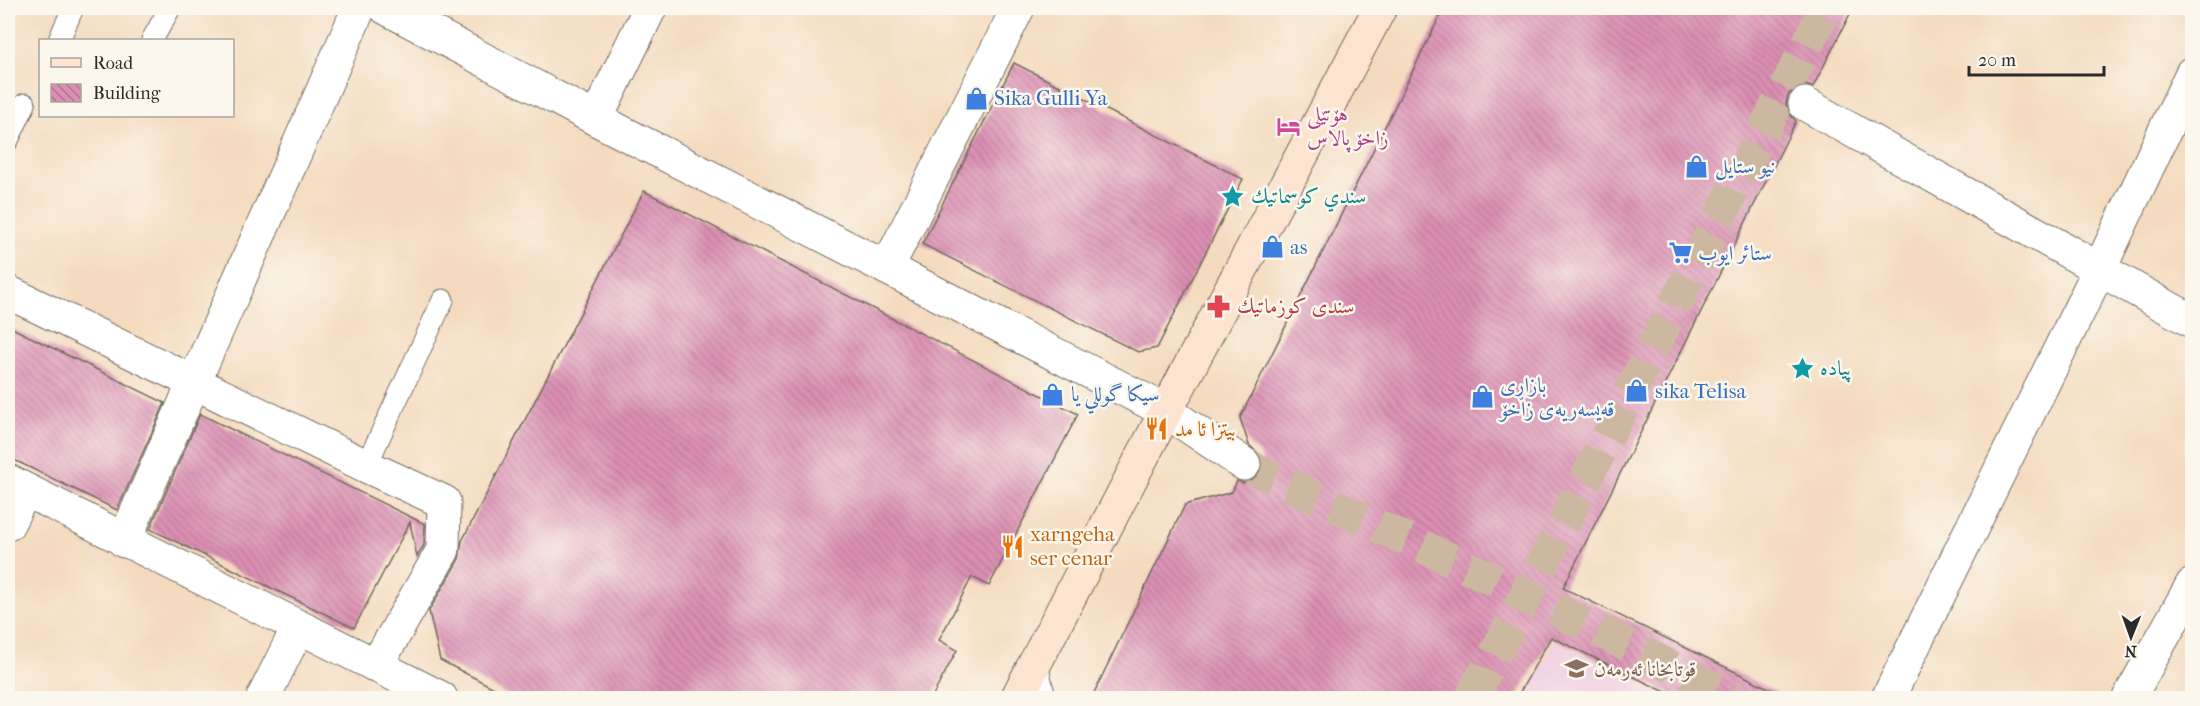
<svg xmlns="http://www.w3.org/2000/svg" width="2200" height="706" font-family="'IM FELL French Canon',Amiri,serif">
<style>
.built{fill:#f1d0e3}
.building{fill:url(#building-back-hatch)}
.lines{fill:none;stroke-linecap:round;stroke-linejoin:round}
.minor-tunnel{stroke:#ccb8a1;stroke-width:33;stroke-dasharray:33 16;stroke-linecap:butt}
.service-casing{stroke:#71695f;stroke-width:23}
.minor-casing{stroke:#71695f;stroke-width:35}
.tertiary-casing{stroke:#71695f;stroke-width:35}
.secondary-casing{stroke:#71695f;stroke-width:35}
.service{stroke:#fff;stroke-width:21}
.minor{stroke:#fff;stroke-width:33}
.tertiary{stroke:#fff;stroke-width:33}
.secondary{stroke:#fde4d0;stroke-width:33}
.labels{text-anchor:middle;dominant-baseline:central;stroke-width:5;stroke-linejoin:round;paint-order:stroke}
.shop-label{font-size:21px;fill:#366cbe;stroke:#fbf7ec;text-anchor:start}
.hotel-label{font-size:21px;fill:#b23c85;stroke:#fbf7ec;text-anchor:start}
.culture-label{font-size:21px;fill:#0d838f;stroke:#fbf7ec;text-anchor:start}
.health-label{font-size:21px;fill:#be3a42;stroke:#fbf7ec;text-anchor:start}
.food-label{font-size:21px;fill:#c56008;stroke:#fbf7ec;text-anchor:start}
.education-label{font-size:21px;fill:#785e54;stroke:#fbf7ec;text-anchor:start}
</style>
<defs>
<pattern id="building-back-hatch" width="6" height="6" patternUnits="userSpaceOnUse" patternTransform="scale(1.5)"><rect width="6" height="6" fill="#dc8fb4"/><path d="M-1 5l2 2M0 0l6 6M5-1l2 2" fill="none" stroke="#b37593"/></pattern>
</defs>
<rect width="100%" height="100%" fill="#fbf7ec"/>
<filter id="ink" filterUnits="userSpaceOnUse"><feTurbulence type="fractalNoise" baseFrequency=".0167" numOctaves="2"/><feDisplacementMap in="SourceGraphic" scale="12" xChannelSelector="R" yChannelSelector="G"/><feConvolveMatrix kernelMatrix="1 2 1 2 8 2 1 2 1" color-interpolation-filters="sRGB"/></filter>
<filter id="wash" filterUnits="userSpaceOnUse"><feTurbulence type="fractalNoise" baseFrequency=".008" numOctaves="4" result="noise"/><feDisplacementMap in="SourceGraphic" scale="24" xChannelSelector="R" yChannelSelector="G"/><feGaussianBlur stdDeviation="1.35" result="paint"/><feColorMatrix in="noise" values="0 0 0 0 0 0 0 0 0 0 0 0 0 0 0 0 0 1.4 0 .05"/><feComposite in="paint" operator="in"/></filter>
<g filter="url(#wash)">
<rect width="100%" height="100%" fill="#f4dbbf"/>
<path class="built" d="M1556,640L1667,698H1525Z"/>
<g id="blocks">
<g class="building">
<path d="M1444,8H1853L1813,87L1804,85L1796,88L1788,95L1786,104L1789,113L1796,121L1563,588L1791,699H1680L1551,637L1516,699H1091L1185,505L1232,492L1237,481L1243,483L1252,481L1260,474L1263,465L1261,456L1249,445L1240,418Z"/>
<path d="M1014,63L1243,179L1157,348L1138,352L922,244Z"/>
<path d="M644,191L1078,414L989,586L972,577L939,640L957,650L931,699H515L440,660L429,611L459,559L462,541Z"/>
<path d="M8,326L165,403L117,510L8,457Z"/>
<path d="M200,414L425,524L424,545L417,557L410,522L354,628L150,529Z"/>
</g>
</g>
</g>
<g filter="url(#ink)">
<use href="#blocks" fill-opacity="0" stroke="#71695f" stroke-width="1.5"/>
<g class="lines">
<g class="minor-tunnel">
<path d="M1244,464L1527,595L1734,698"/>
<path d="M1471,698L1527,595L1826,8"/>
</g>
<defs>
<g id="service">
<path d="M59,40L73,8"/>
<path d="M152,40L170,8"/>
<path d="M8,140L25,104"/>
<path d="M366,466L443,300"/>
</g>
<g id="minor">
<path d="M386,8L596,119L1166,411L1244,464"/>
<path d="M1805,104L2192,321"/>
<path d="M596,119L650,8"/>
<path d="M887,268L1018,8"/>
<path d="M8,292L366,466L444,502L443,550L376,666"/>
<path d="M8,481L441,698"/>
<path d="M8,524L25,490"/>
<path d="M124,541L359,8"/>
<path d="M263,698L298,628"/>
<path d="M1888,698L2100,268L2192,73"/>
<path d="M2129,698L2192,585"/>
</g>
<path id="tertiary" d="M1032,669L1039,698"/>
<path id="secondary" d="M1017,698L1166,411L1380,8"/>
</defs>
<use href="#service" class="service-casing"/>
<use href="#minor" class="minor-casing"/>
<use href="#tertiary" class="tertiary-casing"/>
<use href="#secondary" class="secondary-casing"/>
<use href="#service" class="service"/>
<use href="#minor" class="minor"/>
<use href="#tertiary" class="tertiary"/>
<use href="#secondary" class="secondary"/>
</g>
</g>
<defs>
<symbol id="shop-bare" viewBox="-9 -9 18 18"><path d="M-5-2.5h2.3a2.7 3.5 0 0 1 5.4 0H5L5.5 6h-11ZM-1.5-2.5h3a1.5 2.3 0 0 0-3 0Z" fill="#3f7fe0" stroke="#fbf7ec" stroke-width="2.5" paint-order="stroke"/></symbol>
<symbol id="hotel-bare" viewBox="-9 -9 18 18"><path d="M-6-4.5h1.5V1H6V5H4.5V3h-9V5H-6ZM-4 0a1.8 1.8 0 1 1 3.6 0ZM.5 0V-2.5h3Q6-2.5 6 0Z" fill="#d1479c" stroke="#fbf7ec" stroke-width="2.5" paint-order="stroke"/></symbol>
<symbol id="sight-bare" viewBox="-9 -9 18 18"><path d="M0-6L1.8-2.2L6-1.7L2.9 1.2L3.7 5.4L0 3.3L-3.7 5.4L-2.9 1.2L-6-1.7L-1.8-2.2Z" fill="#0f9aa8" stroke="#fbf7ec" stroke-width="2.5" paint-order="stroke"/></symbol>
<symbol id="supermarket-bare" viewBox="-9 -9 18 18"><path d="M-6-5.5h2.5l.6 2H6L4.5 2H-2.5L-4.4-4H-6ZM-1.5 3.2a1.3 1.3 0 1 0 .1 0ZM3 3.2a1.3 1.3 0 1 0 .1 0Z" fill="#3f7fe0" stroke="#fbf7ec" stroke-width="2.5" paint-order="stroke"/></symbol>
<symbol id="pharmacy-bare" viewBox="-9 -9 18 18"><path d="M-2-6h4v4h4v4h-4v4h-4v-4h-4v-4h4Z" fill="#e0444e" stroke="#fbf7ec" stroke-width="2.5" paint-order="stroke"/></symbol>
<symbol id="restaurant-bare" viewBox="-9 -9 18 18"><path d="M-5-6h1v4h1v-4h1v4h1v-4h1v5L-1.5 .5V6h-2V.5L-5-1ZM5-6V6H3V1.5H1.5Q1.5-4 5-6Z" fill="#e8710a" stroke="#fbf7ec" stroke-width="2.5" paint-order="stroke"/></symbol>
<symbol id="school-bare" viewBox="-9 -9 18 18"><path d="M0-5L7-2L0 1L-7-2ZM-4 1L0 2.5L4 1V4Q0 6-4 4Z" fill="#8d6e63" stroke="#fbf7ec" stroke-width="2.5" paint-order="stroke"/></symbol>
</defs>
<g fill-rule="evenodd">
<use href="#shop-bare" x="960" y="82" width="33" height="33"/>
<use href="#hotel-bare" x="1272" y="110" width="33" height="33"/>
<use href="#shop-bare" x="1680" y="150" width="33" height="33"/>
<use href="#sight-bare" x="1216" y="180" width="33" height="33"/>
<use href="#shop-bare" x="1256" y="230" width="33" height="33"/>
<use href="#supermarket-bare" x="1664" y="236" width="33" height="33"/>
<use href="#pharmacy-bare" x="1202" y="290" width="33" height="33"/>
<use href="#sight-bare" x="1786" y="352" width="33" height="33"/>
<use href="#shop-bare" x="1620" y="374" width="33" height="33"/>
<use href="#shop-bare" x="1036" y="378" width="33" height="33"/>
<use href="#shop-bare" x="1466" y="380" width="33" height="33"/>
<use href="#restaurant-bare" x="1140" y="412" width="33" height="33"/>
<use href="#restaurant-bare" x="996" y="530" width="33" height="33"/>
<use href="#school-bare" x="1560" y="652" width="33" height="33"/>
</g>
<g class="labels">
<g class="shop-label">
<text x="994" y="98">Sika Gulli Ya</text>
<text x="1715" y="166">نيو ستايل</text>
<text x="1290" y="247">as</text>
<text x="1698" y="253">ستائر ايوب</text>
<text x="1500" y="385">بازاڕی<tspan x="1500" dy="24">قەیسەریەی زاخۆ</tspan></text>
<text x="1655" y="391">sika Telisa</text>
<text x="1071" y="394">سيكا گوللي يا</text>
</g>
<g class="hotel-label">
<text x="1307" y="114">هۆتێلی<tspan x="1307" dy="24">زاخۆ پالاس</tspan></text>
</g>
<g class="culture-label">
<text x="1251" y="196">سندي کوسماتیك</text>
<text x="1820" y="368">پیادە</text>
</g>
<g class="health-label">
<text x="1237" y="306">سندی کوزماتیك</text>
</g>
<g class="food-label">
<text x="1175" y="429">بيتزا ئا مد</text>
<text x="1030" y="534">xarngeha<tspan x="1030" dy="24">ser cenar</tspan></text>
</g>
<g class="education-label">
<text x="1594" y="669">قوتابخانا ئه‌رمه‌ن</text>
</g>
</g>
<rect width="2200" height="706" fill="none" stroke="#fbf7ec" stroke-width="30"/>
<rect x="39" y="39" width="195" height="78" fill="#fbf7ec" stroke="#a8a59f" stroke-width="1.5"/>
<rect x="51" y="58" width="30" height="9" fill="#fde4d0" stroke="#a8a59f" stroke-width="1.5"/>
<text x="93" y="69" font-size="18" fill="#2b2b2b">Road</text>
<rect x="51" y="84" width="30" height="18" fill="url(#building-back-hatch)" stroke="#a8a59f" stroke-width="1.5"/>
<text x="93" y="99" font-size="18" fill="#2b2b2b">Building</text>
<g transform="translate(2131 637) rotate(181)" stroke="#fbf7ec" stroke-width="4.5" paint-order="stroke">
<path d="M0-4.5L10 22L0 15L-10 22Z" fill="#2b2b2b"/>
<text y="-9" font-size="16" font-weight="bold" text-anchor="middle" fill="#2b2b2b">N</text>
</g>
<path d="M1969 66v9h135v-9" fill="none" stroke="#2b2b2b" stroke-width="3"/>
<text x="1978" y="66" font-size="18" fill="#2b2b2b" stroke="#fbf7ec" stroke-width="4.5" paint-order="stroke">20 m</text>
</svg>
